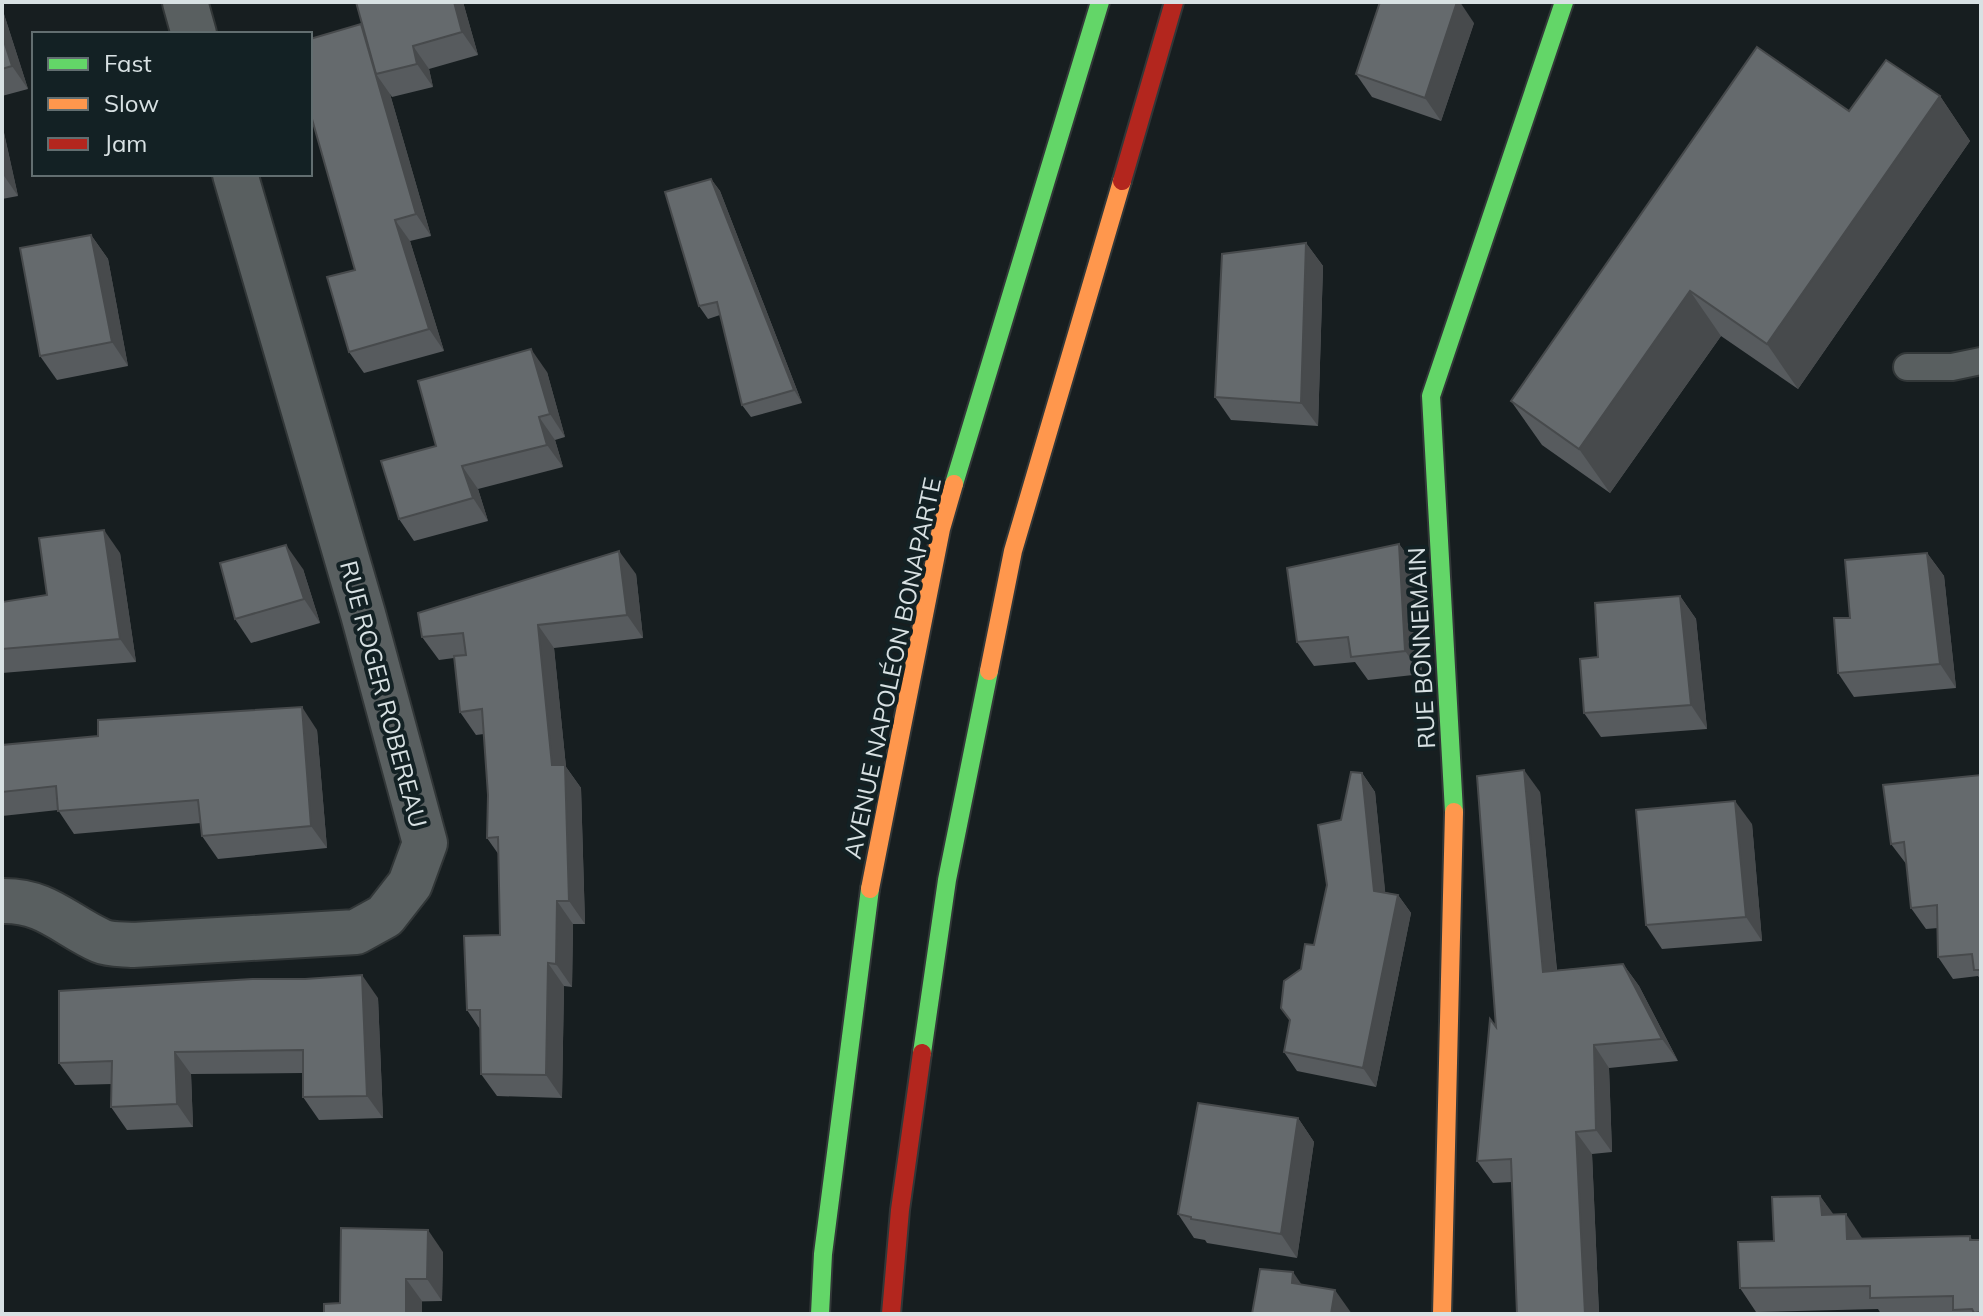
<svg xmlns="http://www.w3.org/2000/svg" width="1983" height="1316" font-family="Mulish,sans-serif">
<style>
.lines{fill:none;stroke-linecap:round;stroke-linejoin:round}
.lane-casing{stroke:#323738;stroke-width:30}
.street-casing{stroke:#323738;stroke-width:48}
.fast-casing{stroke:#323738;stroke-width:22}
.slow-casing{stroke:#323738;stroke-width:22}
.jam-casing{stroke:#323738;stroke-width:22}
.lane{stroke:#595f60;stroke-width:26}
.street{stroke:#595f60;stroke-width:44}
.fast{stroke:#63d668;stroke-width:18}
.slow{stroke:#ff974d;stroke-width:18}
.jam{stroke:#b3261e;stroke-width:18}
.wall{fill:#575b5e}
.shaded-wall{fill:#474a4c}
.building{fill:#656a6d;stroke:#474a4c;stroke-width:2}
.labels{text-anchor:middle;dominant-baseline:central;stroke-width:8;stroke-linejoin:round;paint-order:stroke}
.street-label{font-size:24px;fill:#d8e1e3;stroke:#132124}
</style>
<rect width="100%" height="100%" fill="#171e20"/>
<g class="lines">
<defs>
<path id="lane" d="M1907,367H1952L1981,361"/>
<g id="street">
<path d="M185,2L194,34"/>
<path d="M2,901C46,900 65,925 101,941C110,945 123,944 133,945L356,932L385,916L410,884L425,843L363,614L235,174"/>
</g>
<g id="fast">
<path d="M954,484L1100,2"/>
<path d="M1454,812L1431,396L1564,2"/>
<path d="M922,1053L947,880L989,671"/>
<path d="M820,1314L823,1254L870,889"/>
</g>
<g id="slow">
<path d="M989,671L1013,551L1122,181"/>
<path d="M870,889L941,529L954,484"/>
<path d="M1442,1314L1454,812"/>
</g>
<g id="jam">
<path d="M1122,181L1174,2"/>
<path d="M891,1314L900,1210L922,1053"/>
</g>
</defs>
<use href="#lane" class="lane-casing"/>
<use href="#street" class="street-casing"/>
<use href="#fast" class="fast-casing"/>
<use href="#slow" class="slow-casing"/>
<use href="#jam" class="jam-casing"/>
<use href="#lane" class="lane"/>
<use href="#street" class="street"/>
<use href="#fast" class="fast"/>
<use href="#slow" class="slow"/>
<use href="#jam" class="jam"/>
</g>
<g class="wall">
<path d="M463,2L478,55L429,69L433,87L392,97L390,94L431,236L410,241L444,351L364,373L349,352L355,270L363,28Z"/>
<path d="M2,8L28,89L2,96Z"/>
<path d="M1474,23L1441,121L1372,97L1356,74Z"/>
<path d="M1940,96L1970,141L1798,389L1721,336L1610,493L1542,445L1511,401L1849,111Z"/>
<path d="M2,124L18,196L2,199Z"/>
<path d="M711,179L720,191L802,403L751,417L742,405L720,315L708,319L699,306Z"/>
<path d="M91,235L108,259L128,366L57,380L40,356Z"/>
<path d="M1306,243L1323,266L1318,426L1231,420L1215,397Z"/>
<path d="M547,372L565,437L555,440L563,467L478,489L488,521L414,541L399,519L436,446Z"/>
<path d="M1399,544L1416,567L1422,674L1368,680L1355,662L1314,666L1297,642Z"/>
<path d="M120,553L136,662L2,673V602L47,595Z"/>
<path d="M1927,553L1944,576L1956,688L1854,697L1838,673Z"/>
<path d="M303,569L320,623L251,643L235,619Z"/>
<path d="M636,574L643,638L554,648L566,767L581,788L585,924H573L572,987L564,986L562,1098L497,1096L481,1074L480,1029L467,1010L500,935L499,855L487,838L488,795L484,734L476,735L460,712L454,658L439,660L422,637Z"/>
<path d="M1680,596L1696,619L1707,729L1601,737L1584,713Z"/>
<path d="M317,730L327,848L218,859L202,836L201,823L74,834L58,810L2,816V745Z"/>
<path d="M1362,773L1375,792L1385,892L1398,895L1411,913L1376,1087L1297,1071L1284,1052L1301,969L1314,945L1341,820Z"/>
<path d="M1981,775V980L1978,976L1953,979L1938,957V928L1926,929L1911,908L1907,865L1891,844Z"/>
<path d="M1540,792L1557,970L1623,964L1639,986L1678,1061L1609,1068L1612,1152L1592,1154L1599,1314H1517L1512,1182L1493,1183L1477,1161L1496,1027Z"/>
<path d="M1752,824L1762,941L1662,949L1646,925Z"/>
<path d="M378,998L383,1118L319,1120L303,1097V1073L191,1074L193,1127L127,1130L111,1107L112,1084L75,1085L59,1063Z"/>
<path d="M1298,1118L1314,1142L1297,1258L1207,1243L1205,1240L1194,1238L1178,1214Z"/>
<path d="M1820,1196L1833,1215L1862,1239L1970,1236L1972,1240H1981V1314H1881L1878,1309L1756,1312L1740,1288L1774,1241Z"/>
<path d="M443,1252L442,1301L340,1303Z"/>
</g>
<g class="shaded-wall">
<path d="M454,2H463L478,55L462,32Z"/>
<path d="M1457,2H1460L1474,23L1441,121L1425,98Z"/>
<path d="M2,8L28,89L12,66L2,35Z"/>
<path d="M361,24L376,46V74L390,94L431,236L416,214Z"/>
<path d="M413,46L429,69L433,87L417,64Z"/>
<path d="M1940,96L1970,141L1798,389L1767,344Z"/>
<path d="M2,124L18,196L2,173Z"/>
<path d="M711,179L720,191L802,403L794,390Z"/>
<path d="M395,220L410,241L444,351L429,329Z"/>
<path d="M91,235L108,259L128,366L112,342Z"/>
<path d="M1306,243L1323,266L1318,426L1301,403Z"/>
<path d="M1690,291L1721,336L1610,493L1579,449Z"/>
<path d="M531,349L547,372L565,437L550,414Z"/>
<path d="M539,417L555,440L563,467L547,445Z"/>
<path d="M462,466L478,489L488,521L473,498Z"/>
<path d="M104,530L120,553L136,662L120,639Z"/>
<path d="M1399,544L1416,567L1422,674L1405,651Z"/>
<path d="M286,545L303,569L320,623L304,599Z"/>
<path d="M619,551L636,574L643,638L627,615Z"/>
<path d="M1927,553L1944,576L1956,688L1940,664Z"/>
<path d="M1680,596L1696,619L1707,729L1691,705Z"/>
<path d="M538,625L554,648L566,767L581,788L585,924L569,901L552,765Z"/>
<path d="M302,707L317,730L327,848L311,826Z"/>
<path d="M1524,770L1540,792L1559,994L1543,972Z"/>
<path d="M1362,773L1375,792L1387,909L1374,891Z"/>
<path d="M1735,801L1752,824L1762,941L1746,917Z"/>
<path d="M1398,895L1411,913L1376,1087L1363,1068Z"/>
<path d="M557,901L573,924L572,987L556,964Z"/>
<path d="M548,963L564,986L562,1098L546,1075Z"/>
<path d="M1623,964L1639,986L1678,1061L1662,1039Z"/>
<path d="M362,975L378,998L383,1118L367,1096Z"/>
<path d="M1594,1045L1609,1068L1612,1152L1596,1130Z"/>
<path d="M175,1052L191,1074L193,1127L177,1104Z"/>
<path d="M1298,1118L1314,1142L1297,1258L1281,1234Z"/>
<path d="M1576,1132L1592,1154L1599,1314H1585Z"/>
<path d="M1820,1196L1837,1219L1822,1215Z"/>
<path d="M1846,1214L1862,1238L1863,1263L1847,1239Z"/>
<path d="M428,1230L443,1252L442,1301L427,1279Z"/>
<path d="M1293,1272L1322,1314L1292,1283Z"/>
<path d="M406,1279L422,1301V1314H406Z"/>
<path d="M1335,1290L1352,1314H1331Z"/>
</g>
<g class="building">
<path d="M356,2H454L462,32L413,46L417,64L376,74Z"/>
<path d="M1380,2H1457L1425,98L1356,74Z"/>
<path d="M361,24L416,214L395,220L429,329L349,352L327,277L355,270L310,112V39Z"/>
<path d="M2,35L12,66L2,69Z"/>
<path d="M1757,47L1849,111L1886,60L1940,96L1767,344L1690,291L1579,449L1511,401Z"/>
<path d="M711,179L794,390L742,405L717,302L699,306L665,192Z"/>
<path d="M91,235L112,342L40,356L20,248Z"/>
<path d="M1306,243L1301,403L1215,397L1222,254Z"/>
<path d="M531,349L550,414L539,417L547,445L462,466L473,498L399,519L381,461L436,446L418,381Z"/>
<path d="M104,530L120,639L2,649V602L47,595L39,538Z"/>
<path d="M1399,544L1405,651L1351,657L1348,637L1297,642L1287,568Z"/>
<path d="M286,545L304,599L235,619L220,563Z"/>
<path d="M619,551L627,615L538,625L552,765H565L569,901H557L556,964L548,963L546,1075L481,1074L480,1010H467L464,936L500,935L498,837L487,838L488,795L482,709L460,712L454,656L466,655L463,633L422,637L418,613Z"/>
<path d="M1927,553L1940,664L1838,673L1834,618H1850L1845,560Z"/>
<path d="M1680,596L1691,705L1584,713L1580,659L1598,657L1595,603Z"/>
<path d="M302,707L311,826L202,836L198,800L58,811L56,786L2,792V745L98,736V720Z"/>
<path d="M1524,770L1543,972L1623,964L1662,1039L1594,1045L1596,1130L1576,1132L1585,1314H1517L1511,1159L1477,1161L1490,1019L1496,1027L1477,776Z"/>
<path d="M1351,772L1362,773L1374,891L1398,895L1363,1068L1284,1052L1290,1020L1281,1008L1284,981L1301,969L1305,944L1314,945L1327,885L1318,825L1341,820Z"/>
<path d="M1981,775V970H1974L1972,954L1938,957L1937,905L1911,908L1904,842L1891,844L1883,785Z"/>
<path d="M1735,801L1746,917L1646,925L1636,810Z"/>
<path d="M362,975L367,1096L303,1097V1050L175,1052L177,1104L111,1107L112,1061L59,1063V991L252,979H305Z"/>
<path d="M1198,1103L1298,1118L1281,1234L1191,1219V1217L1178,1214Z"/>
<path d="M1820,1196L1822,1215L1846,1214L1847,1239L1970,1236V1240H1981V1312L1974,1313L1972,1309L1953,1310V1296L1870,1298V1286L1740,1288L1738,1242L1774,1241L1772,1197Z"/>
<path d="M341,1228L428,1230L427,1279H406V1314H324V1304L340,1303Z"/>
<path d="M1260,1269L1293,1272L1292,1283L1335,1290L1331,1314H1252Z"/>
</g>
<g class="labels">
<g class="street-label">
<text transform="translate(1421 648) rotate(-93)">RUE BONNEMAIN</text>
<text transform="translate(892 668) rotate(-78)">AVENUE NAPOLÉON BONAPARTE</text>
<text transform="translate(384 694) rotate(75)">RUE ROGER ROBEREAU</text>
</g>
</g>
<rect width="1983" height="1316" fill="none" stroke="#d8e1e3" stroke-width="8"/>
<rect x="32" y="32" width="280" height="144" fill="#132124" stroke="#626e70" stroke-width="2"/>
<rect x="48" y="58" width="40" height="12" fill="#63d668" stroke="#626e70" stroke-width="2"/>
<text x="104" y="72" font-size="24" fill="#d8e1e3">Fast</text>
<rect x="48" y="98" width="40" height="12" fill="#ff974d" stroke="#626e70" stroke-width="2"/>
<text x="104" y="112" font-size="24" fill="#d8e1e3">Slow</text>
<rect x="48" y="138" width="40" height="12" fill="#b3261e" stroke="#626e70" stroke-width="2"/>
<text x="104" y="152" font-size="24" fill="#d8e1e3">Jam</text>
</svg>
